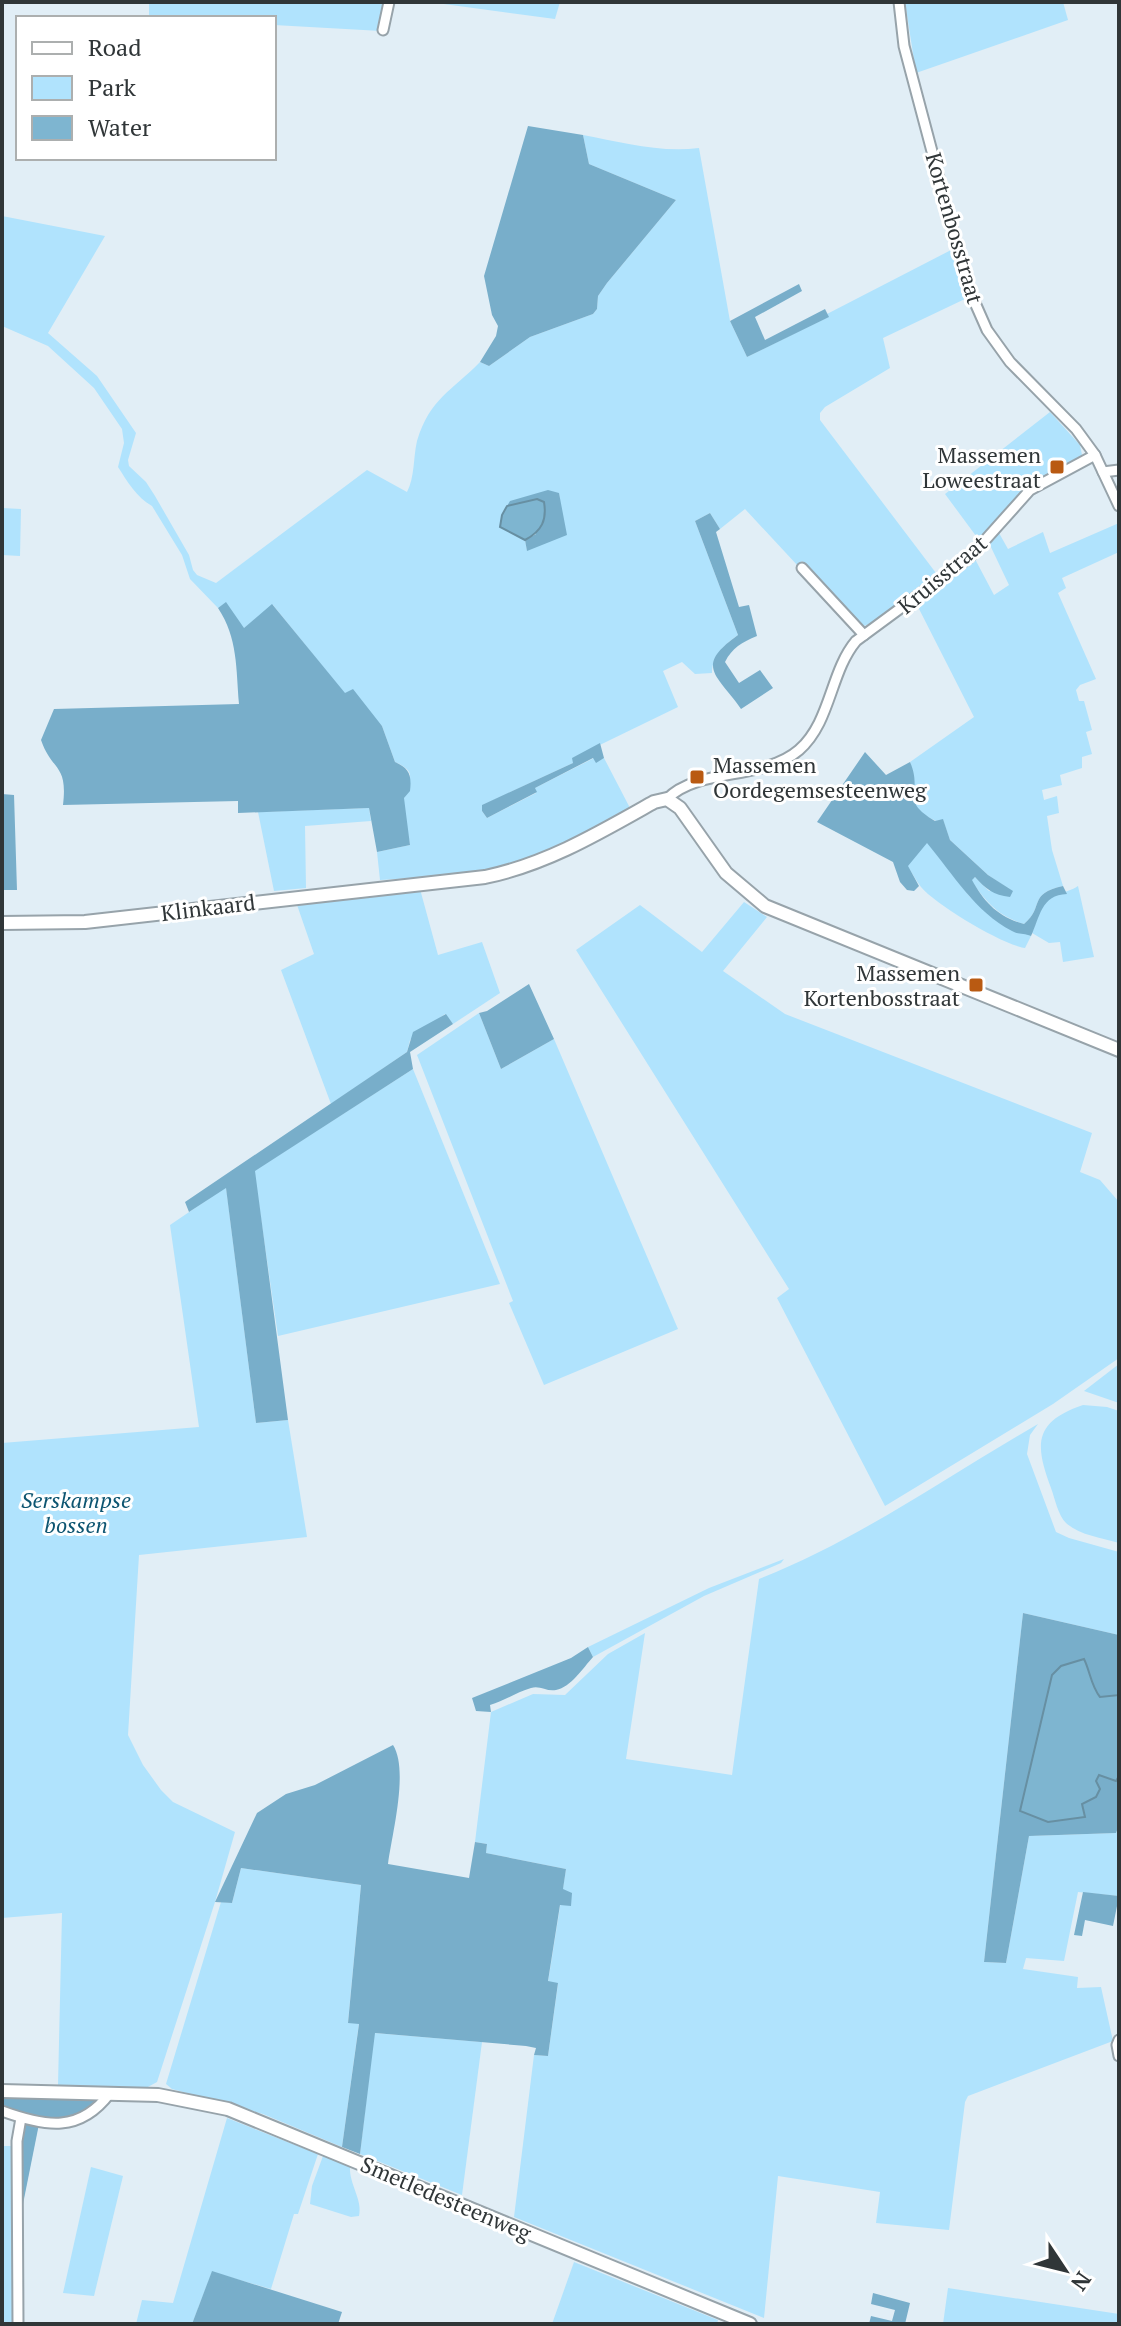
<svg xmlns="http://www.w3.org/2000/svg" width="1121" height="2326" font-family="'PT Serif',serif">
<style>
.green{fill:#b0e3fd;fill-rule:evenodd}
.forest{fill:#78aeca}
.water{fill:#7eb5d0;stroke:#678fa2;stroke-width:2}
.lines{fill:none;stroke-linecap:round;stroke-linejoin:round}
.street-casing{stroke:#97a3aa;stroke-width:13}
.secondary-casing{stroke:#97a3aa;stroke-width:16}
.street{stroke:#fff;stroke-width:9}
.secondary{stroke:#fff;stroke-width:12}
.poi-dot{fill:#b95a12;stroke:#fff;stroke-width:3}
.labels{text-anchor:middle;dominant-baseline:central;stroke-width:6;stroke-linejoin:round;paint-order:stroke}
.street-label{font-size:22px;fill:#303638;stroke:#fff}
.poi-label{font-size:22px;fill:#303638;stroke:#fff;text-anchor:end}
.park-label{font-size:22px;font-style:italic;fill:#0d5571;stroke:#fff}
</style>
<rect width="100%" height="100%" fill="#e1eef6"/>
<g class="green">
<path d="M149,2H387L381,31L274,25V18H149Z"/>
<path d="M429,2H560L555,19Z"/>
<path d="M905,2H1063L1068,20L916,73Z"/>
<path d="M583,135C621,142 659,153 699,148L730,321L747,357L828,317L827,314L953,249L967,298L883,338L890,368L825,407L820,413V420L939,577L872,623L861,627L802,561L798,566L745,509L720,529L710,513L695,521L738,635C725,644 712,656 712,673L695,674L682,662L663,671L678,707L573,758V763L483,805L482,811L487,818L536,793L535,788L594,758L596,762L604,758L630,808C593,829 555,852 514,864C471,877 424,877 380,880L377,852L410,845C408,831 402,813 404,799C406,781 421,773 395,762L382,726L345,694L273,605L243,629L226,603L218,608L190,579L182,555L152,506C137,498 127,481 118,467L124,443L122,429L94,388L48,346L2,326V216L105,236L48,333L97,376L136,433L128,460L129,466L146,482L155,496L189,555L193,570L197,575L216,583L367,470L407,492C415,476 413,458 417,441C430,398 452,391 480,362L489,366L530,337L593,314L597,309L598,296L607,283L676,200L589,164ZM559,493L560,503L527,550L525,540L500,527Z"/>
<path d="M1050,412L1080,445L1082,455L1029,484L979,540L945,494Z"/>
<path d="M2,508L21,509L20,556L2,555Z"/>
<path d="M1119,523V552L1062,578L1066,588L1058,593L1096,679L1080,685L1076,690L1079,701H1084L1092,730L1086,732L1092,754L1082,757V768L1060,775L1062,785L1042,790L1044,800L1057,796L1059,813L1047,816L1052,850L1063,886C1027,894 1045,907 1024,924C998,916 986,902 971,880L975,877L989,891H1012L988,875L950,840L943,820L936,821C930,818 922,815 918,810C907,799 915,776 910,762L974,717L917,605L975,559L994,595L1009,585L989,543L999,533L1008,549L1043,532L1050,553Z"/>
<path d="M369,808L371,821L305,826L306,888L274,891L258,812Z"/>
<path d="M927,842L970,897L1031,936L1025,948C1003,945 936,905 921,887C916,881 912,872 907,866Z"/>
<path d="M1078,886L1094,957L1063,962L1060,942L1049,943L1032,933C1036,924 1038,914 1042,906C1049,894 1066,894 1078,886Z"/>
<path d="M420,889L438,955L482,942L500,993L453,1024L445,1014L410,1040L407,1052L331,1104L281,970L314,954L296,902Z"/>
<path d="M744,902L767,917L723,971L785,1014L1092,1133L1080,1172L1100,1180L1119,1202V1358L1053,1404L885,1506L777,1298L789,1289L576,950L640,905L702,952Z"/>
<path d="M479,1013L501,1069L554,1039L678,1329L544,1385L509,1303L513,1301L417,1055Z"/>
<path d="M413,1069L500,1284L278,1336L254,1171Z"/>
<path d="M226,1187L256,1423L288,1420L307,1537L139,1555L128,1735L143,1765L161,1790L173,1802L235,1832L215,1902L157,2082L146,2088L58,2085L62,1913L2,1918V1443L199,1427L170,1225Z"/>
<path d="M1119,1364V1403L1084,1391Z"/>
<path d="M1083,1405L1107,1407L1119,1411V1543C1102,1538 1079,1535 1066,1523C1058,1515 1055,1499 1051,1488C1035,1445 1033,1422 1083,1405Z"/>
<path d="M1038,1424L1030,1435L1027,1454L1056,1532L1069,1538L1119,1552V1635L1023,1613L984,1962L1006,1963L1029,1836L1116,1833L1119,1825V1896L1078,1892L1064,1961L1026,1958L1023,1969L1078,1977L1077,1988L1101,1987L1113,2041L968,2096L965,2102L949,2230L876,2223L880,2192L778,2176L764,2318L514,2217L534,2055L548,2056L558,1984L548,1982L566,1869L486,1853L487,1844L475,1842L491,1712L533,1694L565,1695L608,1654L645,1633L626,1759L732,1775L759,1579C858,1540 946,1477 1038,1424Z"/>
<path d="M784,1559L781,1563L704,1596L593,1657L588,1647L709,1588Z"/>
<path d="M241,1868L361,1885L348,2022L359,2023L342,2147L263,2114L172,2089L166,2084L221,1902L232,1903Z"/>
<path d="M374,2033L482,2042L462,2195L360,2154Z"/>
<path d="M227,2118L318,2154L298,2214H294L271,2289L212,2272L192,2324H136L142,2300L173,2303Z"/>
<path d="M2,2146H13L15,2324H2Z"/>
<path d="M323,2156L350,2167C349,2184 363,2200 359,2216L351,2217L310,2204L312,2186Z"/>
<path d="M91,2167L123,2176L94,2296L63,2293Z"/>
<path d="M574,2262L718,2320L717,2324H552Z"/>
<path d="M948,2288L1119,2314V2324H943Z"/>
</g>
<g class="forest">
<path d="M528,126L583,135L589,164L676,200L607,283L598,296L597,309L593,314L530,337L489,366L480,362L496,336L498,326L492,315L484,276Z"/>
<path d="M799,284L802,291L755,317L765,340L825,309L829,317L747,357L730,321Z"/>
<path d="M548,490L559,493L567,535L527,551L525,540L536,534L528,501L507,506L510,501Z"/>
<path d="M710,513L720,529L716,532L739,607L749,605L757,636C742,642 732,648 725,662L739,683L760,670L773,688L741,709C718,675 693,667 738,635L695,521Z"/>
<path d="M226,602L244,628L272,604L345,693L353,689L382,726L395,762C409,768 412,775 410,791L404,798L410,845L377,852L369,808L238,813V801L63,805C68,763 52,772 41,740L54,709L239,704C236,669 238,638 218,608Z"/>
<path d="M600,743L604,758L596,763L593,758L535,788L537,792L487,818L482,811V805L573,763L572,758Z"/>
<path d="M865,752L886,775L910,762C924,794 898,799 935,821L943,819L950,840L988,875L1013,891L1010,897C993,895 986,889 975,877L972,880C984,902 998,917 1024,924C1045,907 1027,894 1063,886L1067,894C1041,895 1040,917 1031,936C1024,933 1019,935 1012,931C975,912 953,874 927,843L908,866L919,886L914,891L907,890L900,882L893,862L817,822Z"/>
<path d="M2,794L14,795L17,890H2Z"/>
<path d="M529,984L554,1039L501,1069L479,1013L487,1011Z"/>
<path d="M446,1014L453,1024L410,1052L413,1069L255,1171L288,1420L256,1423L226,1188L189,1212L185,1202L407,1052L413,1032Z"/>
<path d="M1023,1613L1119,1635V1825L1116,1833L1029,1836L1006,1963L984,1962Z"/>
<path d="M588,1647L593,1657C583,1668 571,1687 556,1690C547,1692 540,1685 531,1688C517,1692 504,1701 490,1705L491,1712L476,1711L472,1698L571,1658Z"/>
<path d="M393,1745C409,1770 392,1834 388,1864L469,1878L475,1842L487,1844L486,1853L566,1869L563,1889L572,1893L571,1906L560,1905L548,1981L558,1983L548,2056L534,2055L536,2048L526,2046L375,2033L360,2154L342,2147L359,2024L348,2023L361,1885L241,1868L232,1903L215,1902L257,1813L286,1794L315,1785Z"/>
<path d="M1083,1892L1119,1896L1113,1926L1085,1920L1082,1936L1074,1935Z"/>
<path d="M2,2096L98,2098L99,2100C73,2131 35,2116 2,2106Z"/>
<path d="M30,2122L39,2124L21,2214L19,2141L22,2128Z"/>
<path d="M212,2271L342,2312L338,2324H192Z"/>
<path d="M873,2293L910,2303L905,2324H869L871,2316L892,2321L895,2310L871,2304Z"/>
</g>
<g class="water">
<path d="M537,499L544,502C547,520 542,531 525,540L500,527L502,515L507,506Z"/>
<path d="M1084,1659C1090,1671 1091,1686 1100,1697L1119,1695V1776L1116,1781L1099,1775L1096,1781L1100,1789L1096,1797L1082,1804L1085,1817L1048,1822L1020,1811L1052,1675L1061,1666Z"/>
</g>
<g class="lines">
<defs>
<g id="street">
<path d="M899,2L904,46L968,287L987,330L1010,362L1076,429L1095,455L1119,506"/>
<path d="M383,30L389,2"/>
<path d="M1103,472L1119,470"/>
<path d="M802,568L864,635"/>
<path d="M667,799C698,767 763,781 799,750C831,722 830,672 856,641L970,557L1030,490L1095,455"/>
<path d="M1119,2040L1117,2045L1119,2056"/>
<path d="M2,2111C46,2127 80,2133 110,2093"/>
<path d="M18,2324L17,2141L21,2118"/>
</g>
<g id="secondary">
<path d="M2,923L85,922L485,877C547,864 599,833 654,802L667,799L680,808L726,873L765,906L1119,1050"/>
<path d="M2,2091L158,2095L228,2109L750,2324"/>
</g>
</defs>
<use href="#street" class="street-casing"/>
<use href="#secondary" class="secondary-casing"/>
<use href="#street" class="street"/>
<use href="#secondary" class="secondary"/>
</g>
<g class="poi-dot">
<rect x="1049" y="459" width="16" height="16" rx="4"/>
<rect x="689" y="769" width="16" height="16" rx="4"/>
<rect x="968" y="977" width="16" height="16" rx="4"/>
</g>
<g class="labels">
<g class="street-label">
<text transform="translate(955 228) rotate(74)">Kortenbosstraat</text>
<text transform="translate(942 574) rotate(-40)">Kruisstraat</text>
<text transform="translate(208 907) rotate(-7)">Klinkaard</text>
<text transform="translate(446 2198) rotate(23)">Smetledesteenweg</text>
</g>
<g class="poi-label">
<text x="1041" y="454">Massemen<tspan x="1041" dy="25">Loweestraat</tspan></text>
<text x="713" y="764" text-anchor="start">Massemen<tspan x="713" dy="25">Oordegemsesteenweg</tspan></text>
<text x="960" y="972">Massemen<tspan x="960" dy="25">Kortenbosstraat</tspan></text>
</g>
<g class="park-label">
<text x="76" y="1499">Serskampse<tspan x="76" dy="25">bossen</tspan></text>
</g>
</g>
<rect width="1121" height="2326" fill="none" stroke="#303638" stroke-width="8"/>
<rect x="16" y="16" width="260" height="144" fill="#ffffff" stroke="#acafaf" stroke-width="2"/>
<rect x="32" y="42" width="40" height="12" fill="#ffffff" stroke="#acafaf" stroke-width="2"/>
<text x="88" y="56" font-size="24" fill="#303638">Road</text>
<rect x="32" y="76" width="40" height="24" fill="#b0e3fd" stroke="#acafaf" stroke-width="2"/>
<text x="88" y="96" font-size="24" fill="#303638">Park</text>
<rect x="32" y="116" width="40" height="24" fill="#7eb5d0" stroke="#acafaf" stroke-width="2"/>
<text x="88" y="136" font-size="24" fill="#303638">Water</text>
<g transform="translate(1065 2270) rotate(125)" stroke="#ffffff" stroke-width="6" paint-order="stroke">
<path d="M0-6L14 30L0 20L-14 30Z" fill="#303638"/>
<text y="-12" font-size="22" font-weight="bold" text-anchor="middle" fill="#303638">N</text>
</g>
</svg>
